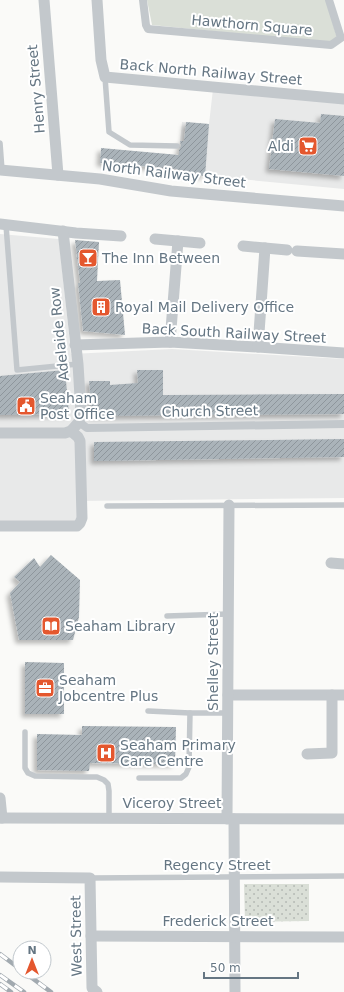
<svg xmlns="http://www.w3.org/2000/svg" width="344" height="992" font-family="'DejaVu Sans',sans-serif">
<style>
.built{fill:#e8e9e9}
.grass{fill:url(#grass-dots)}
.park{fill:#dadfd7}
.building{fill:url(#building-hatch);filter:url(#shadow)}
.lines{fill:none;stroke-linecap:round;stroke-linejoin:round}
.service{stroke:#c3c8cc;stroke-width:5.5}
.pedestrian{stroke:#c3c8cc;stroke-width:8}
.minor{stroke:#c3c8cc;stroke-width:11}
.rail-casing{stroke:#a2aab0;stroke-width:4.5}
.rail{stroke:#fff;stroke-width:3;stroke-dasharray:9;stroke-linecap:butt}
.labels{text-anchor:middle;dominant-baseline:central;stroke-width:4;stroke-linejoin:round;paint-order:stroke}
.street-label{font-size:14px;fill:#657683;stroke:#fff}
.poi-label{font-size:14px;fill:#657683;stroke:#fff;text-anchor:start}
</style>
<defs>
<pattern id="grass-dots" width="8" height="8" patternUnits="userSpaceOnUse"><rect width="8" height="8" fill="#dadfd7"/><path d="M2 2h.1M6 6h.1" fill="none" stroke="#b4b9b4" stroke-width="1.8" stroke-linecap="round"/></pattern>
<pattern id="building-hatch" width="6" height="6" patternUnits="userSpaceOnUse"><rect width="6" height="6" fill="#aab3b9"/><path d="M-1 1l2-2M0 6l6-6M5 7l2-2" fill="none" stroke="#8e969c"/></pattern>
<filter id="shadow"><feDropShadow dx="-3.5" dy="3.5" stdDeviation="2" flood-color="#0004"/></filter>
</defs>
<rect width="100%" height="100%" fill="#fafaf8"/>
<g class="built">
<path d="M213,89L344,101V189L177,173L182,122L209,124Z"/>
<path d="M0,234L59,239L71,354L172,349L344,359V498L77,501L78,524H0Z"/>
</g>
<path class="grass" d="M244,884H309V921L245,922Z"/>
<path class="park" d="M147,0H326L337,38L332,43L152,25Z"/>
<g class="building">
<path d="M321,114L344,116V176L269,169L275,119L320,123Z"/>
<path d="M186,122L209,124L205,176L177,173V169L100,163L101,148L179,155V150L181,146L180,141H184Z"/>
<path d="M75,240L99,242L97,281L120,280L125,335L83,331L78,283H80Z"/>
<path d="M65,370L69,414L0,415V376Z"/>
<path d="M137,370H163V395L344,394V414L92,416L89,381H110V385L138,383Z"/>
<path d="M344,439V457L94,461V442Z"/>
<path d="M51,555L80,580L79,617L73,640H19L10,593L20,582L14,577L34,558L40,567Z"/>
<path d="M25,662L64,663V714H25Z"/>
<path d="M82,726L176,727L175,764L90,763L89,771L37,770V734L82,735Z"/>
</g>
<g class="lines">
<g class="service">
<path d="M105,77L109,132L130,145L177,146"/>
<path d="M0,143L2,170"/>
<path d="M6,225L17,370L78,364"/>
<path d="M107,506L344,505"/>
<path d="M167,616L228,614"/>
<path d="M148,711L190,713"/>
<path d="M25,732V768L28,773L35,776L85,777H97L104,780L108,784L109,791V818"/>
<path d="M139,778H181L186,774L189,767L190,713H228"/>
<path d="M90,878L344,876"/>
</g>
<g class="pedestrian">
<path d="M143,0L146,25L148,29L331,45L341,38L329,0"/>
<path d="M79,422L87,428L344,424"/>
</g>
<g class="minor">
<path d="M44,0L58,175"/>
<path d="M97,0L101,60L105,77L344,99"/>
<path d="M0,170L100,179L171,191L344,206"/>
<path d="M0,224L76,233L121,236"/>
<path d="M155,239L200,243"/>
<path d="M243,246L287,250"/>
<path d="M297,251L344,254"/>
<path d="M170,342L178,241"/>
<path d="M75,345L170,342L258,347L344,353"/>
<path d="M258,347L265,248"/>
<path d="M0,433H65L71,431L79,422L81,413L78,364L63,231"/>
<path d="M0,526H77L80,523L82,518L80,441L78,437L71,431"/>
<path d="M331,563L344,564"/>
<path d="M228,695H344"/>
<path d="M307,754L332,753V695"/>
<path d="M0,798L2,818"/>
<path d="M0,818L344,819"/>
<path d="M227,819L229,505"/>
<path d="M234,819L235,992"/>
<path d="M0,877L90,878L92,988L97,992"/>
<path d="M91,936L344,937"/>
</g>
<defs>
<g id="rail">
<path d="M0,954L20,969"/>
<path d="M24,972L51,992"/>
<path d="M0,975L24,992"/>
<path d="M0,984L11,992"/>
</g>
</defs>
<use href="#rail" class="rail-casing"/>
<use href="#rail" class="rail"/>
</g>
<defs>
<symbol id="supermarket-square" viewBox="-11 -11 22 22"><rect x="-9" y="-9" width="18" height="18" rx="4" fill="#e4572e" stroke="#fff"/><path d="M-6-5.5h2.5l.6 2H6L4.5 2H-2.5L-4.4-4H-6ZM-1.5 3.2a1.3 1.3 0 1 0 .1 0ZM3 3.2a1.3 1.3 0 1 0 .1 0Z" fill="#fff"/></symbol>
<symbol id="bar-square" viewBox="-11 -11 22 22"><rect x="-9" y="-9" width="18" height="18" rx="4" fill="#e4572e" stroke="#fff"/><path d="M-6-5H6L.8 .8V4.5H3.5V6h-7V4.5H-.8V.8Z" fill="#fff"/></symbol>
<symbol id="building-square" viewBox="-11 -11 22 22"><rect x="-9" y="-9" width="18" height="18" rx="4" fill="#e4572e" stroke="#fff"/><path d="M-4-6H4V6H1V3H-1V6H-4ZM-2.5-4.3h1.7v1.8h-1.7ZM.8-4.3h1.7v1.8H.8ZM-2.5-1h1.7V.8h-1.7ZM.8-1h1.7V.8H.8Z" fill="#fff"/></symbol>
<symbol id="civic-square" viewBox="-11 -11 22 22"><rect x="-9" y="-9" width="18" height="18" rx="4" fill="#e4572e" stroke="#fff"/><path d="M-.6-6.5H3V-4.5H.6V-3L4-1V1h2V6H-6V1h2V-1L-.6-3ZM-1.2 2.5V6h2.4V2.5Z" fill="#fff"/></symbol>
<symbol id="library-square" viewBox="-11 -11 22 22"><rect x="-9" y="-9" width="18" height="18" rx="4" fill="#e4572e" stroke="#fff"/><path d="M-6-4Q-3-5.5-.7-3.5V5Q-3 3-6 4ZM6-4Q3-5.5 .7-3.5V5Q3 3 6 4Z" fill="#fff"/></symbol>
<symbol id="office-square" viewBox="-11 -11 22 22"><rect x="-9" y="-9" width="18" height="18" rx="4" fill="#e4572e" stroke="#fff"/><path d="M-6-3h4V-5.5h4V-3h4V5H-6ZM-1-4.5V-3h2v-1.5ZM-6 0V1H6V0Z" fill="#fff"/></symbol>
<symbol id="hospital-square" viewBox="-11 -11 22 22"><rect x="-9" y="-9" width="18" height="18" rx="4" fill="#e4572e" stroke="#fff"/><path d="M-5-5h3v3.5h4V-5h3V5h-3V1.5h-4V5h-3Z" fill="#fff"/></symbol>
</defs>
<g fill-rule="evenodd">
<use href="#supermarket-square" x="297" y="135" width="22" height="22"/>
<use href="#bar-square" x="77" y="247" width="22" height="22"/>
<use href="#building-square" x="90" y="296" width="22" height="22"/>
<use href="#civic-square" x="15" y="395" width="22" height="22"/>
<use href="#library-square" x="40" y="615" width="22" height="22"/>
<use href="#office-square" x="34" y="677" width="22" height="22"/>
<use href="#hospital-square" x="95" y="742" width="22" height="22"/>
</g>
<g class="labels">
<g class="street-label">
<text transform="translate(252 25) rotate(5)">Hawthorn Square</text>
<text transform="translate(211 72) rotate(5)">Back North Railway Street</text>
<text transform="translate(36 89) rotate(-95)">Henry Street</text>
<text transform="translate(174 174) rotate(7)">North Railway Street</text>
<text transform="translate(234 333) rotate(3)">Back South Railway Street</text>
<text transform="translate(59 334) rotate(-96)">Adelaide Row</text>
<text transform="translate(210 411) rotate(-1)">Church Street</text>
<text transform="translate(213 662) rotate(-90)">Shelley Street</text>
<text x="172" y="803">Viceroy Street</text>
<text x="217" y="865">Regency Street</text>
<text x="218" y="921">Frederick Street</text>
<text transform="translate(76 936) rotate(-91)">West Street</text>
</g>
<g class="poi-label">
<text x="294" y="146" text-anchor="end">Aldi</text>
<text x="102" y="258">The Inn Between</text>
<text x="115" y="307">Royal Mail Delivery Office</text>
<text x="40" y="398">Seaham<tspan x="40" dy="16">Post Office</tspan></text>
<text x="65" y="626">Seaham Library</text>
<text x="59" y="680">Seaham<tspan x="59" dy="16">Jobcentre Plus</tspan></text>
<text x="120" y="745">Seaham Primary<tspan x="120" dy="16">Care Centre</tspan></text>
</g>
</g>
<g transform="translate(32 960)"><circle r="19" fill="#ffffff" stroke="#c1c8cd"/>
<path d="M0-3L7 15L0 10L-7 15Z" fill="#e4572e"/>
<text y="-6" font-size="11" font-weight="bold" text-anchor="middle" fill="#657683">N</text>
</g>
<path d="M204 972v6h94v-6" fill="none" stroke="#657683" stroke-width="2"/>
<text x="210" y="972" font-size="12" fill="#657683" stroke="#ffffff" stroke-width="3" paint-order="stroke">50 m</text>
</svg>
